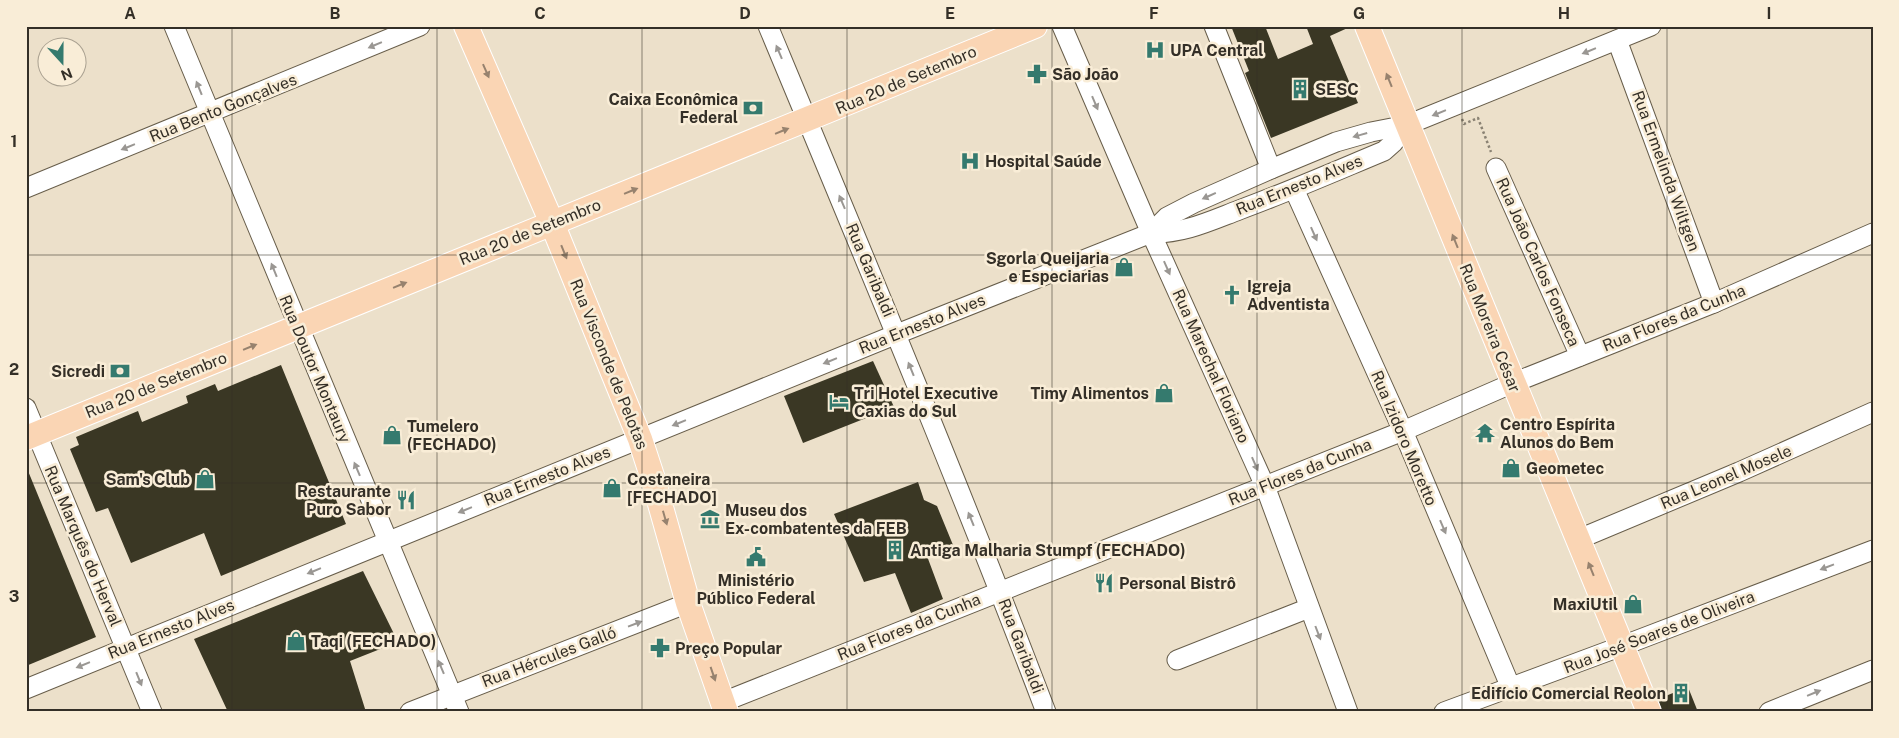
<svg xmlns="http://www.w3.org/2000/svg" width="1899" height="738" font-family="'Public Sans',sans-serif">
<style>
.building{fill:#3a3724}
.lines{fill:none;stroke-linecap:round;stroke-linejoin:round}
.minor-casing{stroke:#675d4a;stroke-width:21}
.major-casing{stroke:#fff;stroke-width:26}
.path{stroke:#8a8273;stroke-width:2.5;stroke-dasharray:2.5 2.5;stroke-linecap:butt}
.minor{stroke:#fff;stroke-width:19}
.major{stroke:#fad5b4;stroke-width:24}
.oneway{fill:#9a9793}
.oneway2{fill:#97826e}
.grid{fill:none;stroke:#342f27;stroke-width:1;stroke-opacity:0.55}
.labels{text-anchor:middle;dominant-baseline:central;stroke-width:5;stroke-linejoin:round;paint-order:stroke}
.poi-label{font-size:16px;font-weight:bold;fill:#342f27;stroke:#f9edd7;text-anchor:start}
.street-label{font-size:16px;fill:#342f27;stroke:#f9edd7}
.neatline{fill:none;stroke:#342f27;stroke-width:2}
.grid-label{font-size:16px;text-anchor:middle;font-weight:bold;fill:#342f27}
</style>
<rect width="100%" height="100%" fill="#ece0ca"/>
<g class="building">
<path d="M1231,26H1265L1278,59L1313,44L1306,26H1352L1330,36L1358,103L1271,138L1245,73L1249,71Z"/>
<path d="M873,361L894,407L803,443L784,396Z"/>
<path d="M281,365L346,524L221,576L204,533L131,563L108,508L96,512L70,449L79,445L76,437L138,411L142,422L188,403L186,396L215,384L218,391Z"/>
<path d="M26,466L96,637L26,666Z"/>
<path d="M918,482L924,500L937,506L953,545L927,556L943,599L911,613L895,573L864,582L834,514Z"/>
<path d="M363,571L398,642L350,661L366,712H228L194,639Z"/>
<path d="M1688,687L1698,712H1662L1658,699Z"/>
</g>
<g class="lines">
<defs>
<g id="minor">
<path d="M174,26L459,712"/>
<path d="M768,26C863,254 958,481 1046,712"/>
<path d="M1062,26L1151,233L1265,486L1348,712"/>
<path d="M1214,26L1271,169"/>
<path d="M1617,40L1714,303"/>
<path d="M1496,168L1580,356"/>
<path d="M26,188L420,26"/>
<path d="M1294,189L1403,431L1511,688"/>
<path d="M1151,233L1167,217L1194,203L1271,169L1336,142L1371,132L1407,125L1651,26"/>
<path d="M26,408L152,712"/>
<path d="M1579,539L1739,472L1873,412"/>
<path d="M1177,660L1309,608"/>
<path d="M26,689L897,334L1151,233C1183,234 1210,221 1239,210C1288,192 1336,171 1384,151L1393,143L1407,125"/>
<path d="M723,702L1403,431L1513,383L1714,303L1873,233"/>
<path d="M410,712L688,603"/>
<path d="M1444,712L1622,646L1873,550"/>
<path d="M1769,712L1873,670"/>
</g>
<g id="major">
<path d="M466,26L552,223L640,439L653,479L688,603L726,712"/>
<path d="M1367,26L1649,712"/>
<path d="M26,438L1035,26"/>
</g>
</defs>
<use href="#minor" class="minor-casing"/>
<use href="#major" class="major-casing"/>
<path class="path" d="M1462,119L1464,124L1478,118L1491,152"/>
<use href="#minor" class="minor"/>
<use href="#major" class="major"/>
</g>
<defs><path id="oneway-solid" d="M-6-.8H1V-3.2L6.5 0L1 3.2V.8H-6Z" transform="scale(1.25)"/></defs>
<g class="oneway">
<use href="#oneway-solid" transform="translate(375 45) rotate(157)"/>
<use href="#oneway-solid" transform="translate(1589 51) rotate(158)"/>
<use href="#oneway-solid" transform="translate(779 52) rotate(-113)"/>
<use href="#oneway-solid" transform="translate(199 88) rotate(-112)"/>
<use href="#oneway-solid" transform="translate(1095 103) rotate(67)"/>
<use href="#oneway-solid" transform="translate(1439 113) rotate(158)"/>
<use href="#oneway-solid" transform="translate(1360 135) rotate(164)"/>
<use href="#oneway-solid" transform="translate(128 147) rotate(158)"/>
<use href="#oneway-solid" transform="translate(1209 196) rotate(156)"/>
<use href="#oneway-solid" transform="translate(842 202) rotate(-113)"/>
<use href="#oneway-solid" transform="translate(1314 234) rotate(66)"/>
<use href="#oneway-solid" transform="translate(1167 268) rotate(66)"/>
<use href="#oneway-solid" transform="translate(274 270) rotate(-112)"/>
<use href="#oneway-solid" transform="translate(830 361) rotate(158)"/>
<use href="#oneway-solid" transform="translate(911 369) rotate(-112)"/>
<use href="#oneway-solid" transform="translate(679 423) rotate(158)"/>
<use href="#oneway-solid" transform="translate(1255 464) rotate(66)"/>
<use href="#oneway-solid" transform="translate(357 469) rotate(-113)"/>
<use href="#oneway-solid" transform="translate(465 510) rotate(158)"/>
<use href="#oneway-solid" transform="translate(971 519) rotate(-112)"/>
<use href="#oneway-solid" transform="translate(1443 527) rotate(67)"/>
<use href="#oneway-solid" transform="translate(1827 567) rotate(159)"/>
<use href="#oneway-solid" transform="translate(314 571) rotate(158)"/>
<use href="#oneway-solid" transform="translate(635 624) rotate(-21)"/>
<use href="#oneway-solid" transform="translate(1318 633) rotate(69)"/>
<use href="#oneway-solid" transform="translate(83 665) rotate(158)"/>
<use href="#oneway-solid" transform="translate(441 667) rotate(-113)"/>
<use href="#oneway-solid" transform="translate(139 679) rotate(68)"/>
<use href="#oneway-solid" transform="translate(1814 693) rotate(-22)"/>
</g>
<g class="oneway2">
<use href="#oneway-solid" transform="translate(486 71) rotate(66)"/>
<use href="#oneway-solid" transform="translate(1389 80) rotate(-112)"/>
<use href="#oneway-solid" transform="translate(782 131) rotate(-22)"/>
<use href="#oneway-solid" transform="translate(631 191) rotate(-22)"/>
<use href="#oneway-solid" transform="translate(1455 241) rotate(-112)"/>
<use href="#oneway-solid" transform="translate(564 252) rotate(68)"/>
<use href="#oneway-solid" transform="translate(400 285) rotate(-22)"/>
<use href="#oneway-solid" transform="translate(250 347) rotate(-22)"/>
<use href="#oneway-solid" transform="translate(665 518) rotate(74)"/>
<use href="#oneway-solid" transform="translate(1591 569) rotate(-112)"/>
<use href="#oneway-solid" transform="translate(713 674) rotate(71)"/>
</g>
<path class="grid" d="M232,26V712M437,26V712M642,26V712M847,26V712M1052,26V712M1257,26V712M1462,26V712M1667,26V712M26,255H1873M26,483H1873"/>
<defs>
<symbol id="hospital-bare" viewBox="-9 -9 18 18"><path d="M-5-5h3v3.5h4V-5h3V5h-3V1.5h-4V5h-3Z" fill="#357a6e" stroke="#f9edd7" stroke-width="2.5" paint-order="stroke"/></symbol>
<symbol id="pharmacy-bare" viewBox="-9 -9 18 18"><path d="M-2-6h4v4h4v4h-4v4h-4v-4h-4v-4h4Z" fill="#357a6e" stroke="#f9edd7" stroke-width="2.5" paint-order="stroke"/></symbol>
<symbol id="building-bare" viewBox="-9 -9 18 18"><path d="M-4-6H4V6H1V3H-1V6H-4ZM-2.5-4.3h1.7v1.8h-1.7ZM.8-4.3h1.7v1.8H.8ZM-2.5-1h1.7V.8h-1.7ZM.8-1h1.7V.8H.8Z" fill="#357a6e" stroke="#f9edd7" stroke-width="2.5" paint-order="stroke"/></symbol>
<symbol id="bank-bare" viewBox="-9 -9 18 18"><path d="M-6-4H6V4H-6ZM0-2.3a2.3 2.3 0 1 0 0 4.6a2.3 2.3 0 1 0 0-4.6Z" fill="#357a6e" stroke="#f9edd7" stroke-width="2.5" paint-order="stroke"/></symbol>
<symbol id="shop-bare" viewBox="-9 -9 18 18"><path d="M-5-2.5h2.3a2.7 3.5 0 0 1 5.4 0H5L5.5 6h-11ZM-1.5-2.5h3a1.5 2.3 0 0 0-3 0Z" fill="#357a6e" stroke="#f9edd7" stroke-width="2.5" paint-order="stroke"/></symbol>
<symbol id="church-bare" viewBox="-9 -9 18 18"><path d="M-1.2-6h2.4v3.5h3.3v2.4h-3.3V6h-2.4V-.1h-3.3v-2.4h3.3Z" fill="#357a6e" stroke="#f9edd7" stroke-width="2.5" paint-order="stroke"/></symbol>
<symbol id="hotel-bare" viewBox="-9 -9 18 18"><path d="M-6-4.5h1.5V1H6V5H4.5V3h-9V5H-6ZM-4 0a1.8 1.8 0 1 1 3.6 0ZM.5 0V-2.5h3Q6-2.5 6 0Z" fill="#357a6e" stroke="#f9edd7" stroke-width="2.5" paint-order="stroke"/></symbol>
<symbol id="temple-bare" viewBox="-9 -9 18 18"><path d="M0-6L5-2H3V0L6.5 2.5H4V6H1.5V3h-3V6H-4V2.5H-6.5L-3 0V-2H-5Z" fill="#357a6e" stroke="#f9edd7" stroke-width="2.5" paint-order="stroke"/></symbol>
<symbol id="restaurant-bare" viewBox="-9 -9 18 18"><path d="M-5-6h1v4h1v-4h1v4h1v-4h1v5L-1.5 .5V6h-2V.5L-5-1ZM5-6V6H3V1.5H1.5Q1.5-4 5-6Z" fill="#357a6e" stroke="#f9edd7" stroke-width="2.5" paint-order="stroke"/></symbol>
<symbol id="museum-bare" viewBox="-9 -9 18 18"><path d="M0-6L6-3V-2H-6V-3ZM-5-1h2V3h-2ZM-1-1h2V3h-2ZM3-1h2V3H3ZM-6 4H6V6H-6Z" fill="#357a6e" stroke="#f9edd7" stroke-width="2.5" paint-order="stroke"/></symbol>
<symbol id="civic-bare" viewBox="-9 -9 18 18"><path d="M-.6-6.5H3V-4.5H.6V-3L4-1V1h2V6H-6V1h2V-1L-.6-3ZM-1.2 2.5V6h2.4V2.5Z" fill="#357a6e" stroke="#f9edd7" stroke-width="2.5" paint-order="stroke"/></symbol>
</defs>
<g fill-rule="evenodd">
<use href="#hospital-bare" x="1141" y="36" width="28" height="28"/>
<use href="#pharmacy-bare" x="1023" y="60" width="28" height="28"/>
<use href="#building-bare" x="1286" y="75" width="28" height="28"/>
<use href="#bank-bare" x="739" y="94" width="28" height="28"/>
<use href="#hospital-bare" x="956" y="147" width="28" height="28"/>
<use href="#shop-bare" x="1110" y="253" width="28" height="28"/>
<use href="#church-bare" x="1218" y="281" width="28" height="28"/>
<use href="#bank-bare" x="106" y="357" width="28" height="28"/>
<use href="#shop-bare" x="1150" y="379" width="28" height="28"/>
<use href="#hotel-bare" x="825" y="388" width="28" height="28"/>
<use href="#temple-bare" x="1471" y="419" width="28" height="28"/>
<use href="#shop-bare" x="378" y="421" width="28" height="28"/>
<use href="#shop-bare" x="1497" y="454" width="28" height="28"/>
<use href="#shop-bare" x="191" y="465" width="28" height="28"/>
<use href="#shop-bare" x="598" y="474" width="28" height="28"/>
<use href="#restaurant-bare" x="392" y="486" width="28" height="28"/>
<use href="#museum-bare" x="696" y="505" width="28" height="28"/>
<use href="#building-bare" x="881" y="536" width="28" height="28"/>
<use href="#civic-bare" x="742" y="543" width="28" height="28"/>
<use href="#restaurant-bare" x="1090" y="569" width="28" height="28"/>
<use href="#shop-bare" x="1619" y="590" width="28" height="28"/>
<use href="#shop-bare" x="282" y="627" width="28" height="28"/>
<use href="#pharmacy-bare" x="646" y="634" width="28" height="28"/>
<use href="#building-bare" x="1667" y="679" width="28" height="28"/>
</g>
<g class="labels">
<g class="poi-label">
<text x="1170" y="50">UPA Central</text>
<text x="1052" y="74">São João</text>
<text x="1315" y="89">SESC</text>
<text x="738" y="99" text-anchor="end">Caixa Econômica<tspan x="738" dy="18">Federal</tspan></text>
<text x="985" y="161">Hospital Saúde</text>
<text x="1109" y="258" text-anchor="end">Sgorla Queijaria<tspan x="1109" dy="18">e Especiarias</tspan></text>
<text x="1247" y="286">Igreja<tspan x="1247" dy="18">Adventista</tspan></text>
<text x="105" y="371" text-anchor="end">Sicredi</text>
<text x="854" y="393">Tri Hotel Executive<tspan x="854" dy="18">Caxias do Sul</tspan></text>
<text x="1149" y="393" text-anchor="end">Timy Alimentos</text>
<text x="1500" y="424">Centro Espírita<tspan x="1500" dy="18">Alunos do Bem</tspan></text>
<text x="407" y="426">Tumelero<tspan x="407" dy="18">(FECHADO)</tspan></text>
<text x="1526" y="468">Geometec</text>
<text x="190" y="479" text-anchor="end">Sam's Club</text>
<text x="627" y="479">Costaneira<tspan x="627" dy="18">[FECHADO]</tspan></text>
<text x="391" y="491" text-anchor="end">Restaurante<tspan x="391" dy="18">Puro Sabor</tspan></text>
<text x="725" y="510">Museu dos<tspan x="725" dy="18">Ex-combatentes da FEB</tspan></text>
<text x="910" y="550">Antiga Malharia Stumpf (FECHADO)</text>
<text x="756" y="580" text-anchor="middle">Ministério<tspan x="756" dy="18">Público Federal</tspan></text>
<text x="1119" y="583">Personal Bistrô</text>
<text x="1618" y="604" text-anchor="end">MaxiUtil</text>
<text x="311" y="641">Taqi (FECHADO)</text>
<text x="675" y="648">Preço Popular</text>
<text x="1666" y="693" text-anchor="end">Edifício Comercial Reolon</text>
</g>
<g class="street-label">
<text transform="translate(906 80) rotate(-23)">Rua 20 de Setembro</text>
<text transform="translate(223 108) rotate(-22)">Rua Bento Gonçalves</text>
<text transform="translate(1666 171) rotate(70)">Rua Ermelinda Wiltgen</text>
<text transform="translate(1299 185) rotate(-22)">Rua Ernesto Alves</text>
<text transform="translate(530 232) rotate(-22)">Rua 20 de Setembro</text>
<text transform="translate(1538 262) rotate(66)">Rua João Carlos Fonseca</text>
<text transform="translate(870 270) rotate(67)">Rua Garibaldi</text>
<text transform="translate(1674 318) rotate(-22)">Rua Flores da Cunha</text>
<text transform="translate(922 324) rotate(-22)">Rua Ernesto Alves</text>
<text transform="translate(1490 328) rotate(68)">Rua Moreira César</text>
<text transform="translate(609 364) rotate(68)">Rua Visconde de Pelotas</text>
<text transform="translate(1211 366) rotate(66)">Rua Marechal Floriano</text>
<text transform="translate(315 369) rotate(67)">Rua Doutor Montaury</text>
<text transform="translate(156 385) rotate(-22)">Rua 20 de Setembro</text>
<text transform="translate(1404 438) rotate(67)">Rua Izidoro Moretto</text>
<text transform="translate(1300 472) rotate(-22)">Rua Flores da Cunha</text>
<text transform="translate(547 476) rotate(-22)">Rua Ernesto Alves</text>
<text transform="translate(1726 477) rotate(-23)">Rua Leonel Mosele</text>
<text transform="translate(83 546) rotate(67)">Rua Marquês do Herval</text>
<text transform="translate(909 627) rotate(-22)">Rua Flores da Cunha</text>
<text transform="translate(171 629) rotate(-22)">Rua Ernesto Alves</text>
<text transform="translate(1659 632) rotate(-21)">Rua José Soares de Oliveira</text>
<text transform="translate(1021 646) rotate(69)">Rua Garibaldi</text>
<text transform="translate(549 657) rotate(-21)">Rua Hércules Galló</text>
</g>
</g>
<rect width="1899" height="738" fill="none" stroke="#f9edd7" stroke-width="55"/>
<g transform="translate(62 62) rotate(159)"><circle r="24" fill="#f9edd7" stroke="#aaa191"/>
<path d="M0-4L9 19L0 12L-9 19Z" fill="#357a6e"/>
<text y="-8" font-size="14" font-weight="bold" text-anchor="middle" fill="#342f27">N</text>
</g>
<rect x="28" y="28" width="1844" height="682" class="neatline"/>
<g class="grid-label">
<text x="130" y="19">A</text>
<text x="335" y="19">B</text>
<text x="540" y="19">C</text>
<text x="745" y="19">D</text>
<text x="950" y="19">E</text>
<text x="1154" y="19">F</text>
<text x="1359" y="19">G</text>
<text x="1564" y="19">H</text>
<text x="1769" y="19">I</text>
<text x="14" y="147">1</text>
<text x="14" y="375">2</text>
<text x="14" y="602">3</text>
</g>
</svg>
